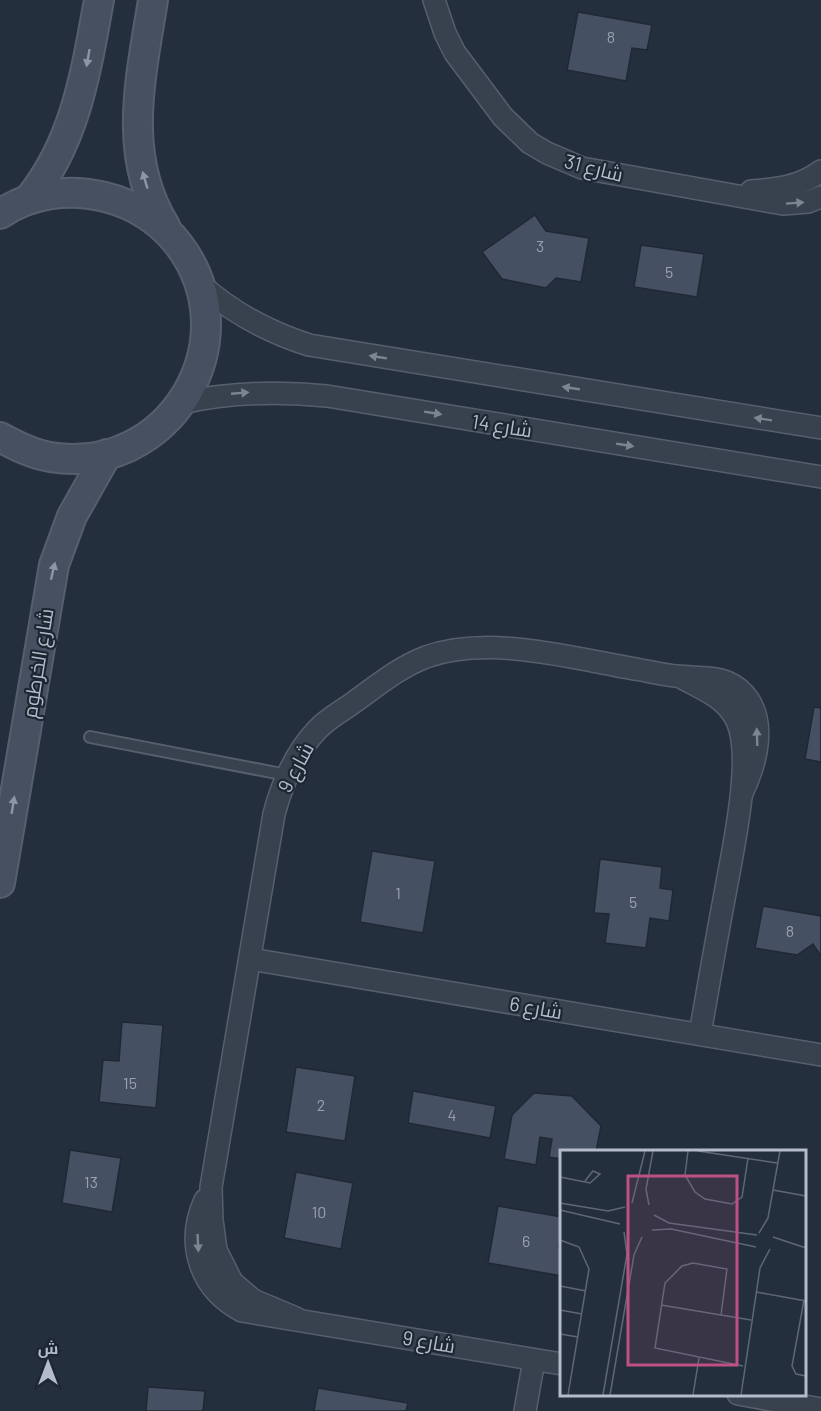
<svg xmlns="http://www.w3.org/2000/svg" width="821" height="1411" font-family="Barlow,Cairo,sans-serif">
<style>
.building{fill:#455162;stroke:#1f2835;stroke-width:1.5}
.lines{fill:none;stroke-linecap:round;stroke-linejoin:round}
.service-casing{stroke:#565f6c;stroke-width:14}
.minor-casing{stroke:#565f6c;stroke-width:24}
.secondary-casing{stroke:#565f6c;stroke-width:32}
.service{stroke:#38414e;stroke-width:10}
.minor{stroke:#38414e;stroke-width:21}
.secondary{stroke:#465061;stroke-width:28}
.oneway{fill:#8e96a5}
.oneway2{fill:#7c8592}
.labels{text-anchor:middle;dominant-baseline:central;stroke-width:4.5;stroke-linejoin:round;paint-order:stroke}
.number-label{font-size:16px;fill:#98a1af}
.street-label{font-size:20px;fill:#b4bcc9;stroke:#1d2633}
.inset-road{fill:none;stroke:#5e6776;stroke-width:1.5}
.view{fill:#bd5182;fill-opacity:0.15;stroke:#bd5182;stroke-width:3}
.inset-edge{fill:none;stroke:#b4bcc9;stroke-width:3}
</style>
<rect width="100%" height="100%" fill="#242f3e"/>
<g class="building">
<path d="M578,12L652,25L647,50L632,48L626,81L567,70Z"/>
<path d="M535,215L546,231L589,238L581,282L556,278L546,288L502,279L482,252Z"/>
<path d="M641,245L704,254L697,297L634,287Z"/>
<path d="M814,707L821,708V762L805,759Z"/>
<path d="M372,851L435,861L423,933L360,922Z"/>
<path d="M600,859L662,867L660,888L673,890L669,921L650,918L646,948L605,943L609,914L594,913Z"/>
<path d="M763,906L821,916V956L813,944L797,955L755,948Z"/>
<path d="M122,1022L163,1025L156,1108L99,1102L103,1060L119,1061Z"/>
<path d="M296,1067L355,1076L345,1141L286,1132Z"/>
<path d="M413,1091L496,1106L490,1138L408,1123Z"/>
<path d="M534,1093L572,1096L601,1126L596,1152H562V1159L549,1157L552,1139L540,1137L536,1165L504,1159L512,1115Z"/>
<path d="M70,1150L121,1158L112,1212L62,1203Z"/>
<path d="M296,1172L353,1183L341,1249L284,1238Z"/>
<path d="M498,1206L562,1217L559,1247L562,1248V1276L488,1263Z"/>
<path d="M148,1387L205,1391L203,1411H146Z"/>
<path d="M318,1388L408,1403L406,1411H314Z"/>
</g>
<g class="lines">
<defs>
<path id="service" d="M90,737L287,775"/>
<g id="minor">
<path d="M434,0L445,33L455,53L503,117L530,143L547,153L582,168L783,204L808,202L821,197"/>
<path d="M751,191C778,189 799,187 821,171"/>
<path d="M201,285C234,314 268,332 309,345L821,428"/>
<path d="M182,403C231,392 277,391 327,396L821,477"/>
<path d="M684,679C705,690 727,699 737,721C754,758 732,853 725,894C716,941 708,988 700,1034"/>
<path d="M250,959L821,1055"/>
<path d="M205,1200C185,1244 200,1289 242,1311L562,1364"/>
<path d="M296,1318L253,1300L232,1282L216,1250L212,1220L211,1187L274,814C282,784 295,753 317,730C328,718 344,710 357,700C379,684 400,667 426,657C491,634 574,659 641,670C652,672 664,675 676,676C701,679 725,673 744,694C768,721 756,764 742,793"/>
<path d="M738,1394L821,1409"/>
<path d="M525,1411L534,1360"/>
</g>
<g id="secondary">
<path d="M153,0C141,77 121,155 165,226"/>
<path d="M29,199C76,141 86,71 99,0"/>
<path d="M0,214C31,193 69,188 105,197C134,204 161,221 179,245C251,341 169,477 50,457C32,454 16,446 0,437"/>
<path d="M0,883L54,565L72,516L107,454"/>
</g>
</defs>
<use href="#service" class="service-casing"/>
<use href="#minor" class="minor-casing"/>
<use href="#secondary" class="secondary-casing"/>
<use href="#service" class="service"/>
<use href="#minor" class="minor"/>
<use href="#secondary" class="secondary"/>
</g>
<defs><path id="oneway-solid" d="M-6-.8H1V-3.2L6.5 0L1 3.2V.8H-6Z" transform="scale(1.5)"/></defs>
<g class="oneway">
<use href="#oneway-solid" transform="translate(88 58) rotate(100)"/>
<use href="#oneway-solid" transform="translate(145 180) rotate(-106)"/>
<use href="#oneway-solid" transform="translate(53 571) rotate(-77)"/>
<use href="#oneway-solid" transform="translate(13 805) rotate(-81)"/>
</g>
<g class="oneway2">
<use href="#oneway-solid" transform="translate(795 203) rotate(-4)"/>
<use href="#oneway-solid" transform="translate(378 357) rotate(-171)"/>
<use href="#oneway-solid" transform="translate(571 388) rotate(-171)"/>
<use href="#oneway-solid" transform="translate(240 393) rotate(-5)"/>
<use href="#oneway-solid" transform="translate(433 413) rotate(9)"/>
<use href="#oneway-solid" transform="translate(763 419) rotate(-171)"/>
<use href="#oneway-solid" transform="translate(625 445) rotate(9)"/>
<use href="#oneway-solid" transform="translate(757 737) rotate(-92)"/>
<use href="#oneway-solid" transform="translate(198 1243) rotate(87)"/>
</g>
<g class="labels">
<g class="number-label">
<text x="611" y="36">8</text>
<text x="540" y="245">3</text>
<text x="669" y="271">5</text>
<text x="398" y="892">1</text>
<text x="633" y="901">5</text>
<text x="790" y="930">8</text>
<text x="130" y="1082">15</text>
<text x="321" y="1104">2</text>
<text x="452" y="1114">4</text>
<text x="91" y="1181">13</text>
<text x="319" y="1211">10</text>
<text x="526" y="1240">6</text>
</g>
<g class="street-label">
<text transform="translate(594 167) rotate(14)">شارع 31</text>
<text transform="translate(502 425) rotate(9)">شارع 14</text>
<text transform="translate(37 663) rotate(-81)">شارع الخرطوم</text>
<text transform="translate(295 767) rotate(-62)">شارع 9</text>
<text transform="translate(536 1007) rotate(10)">شارع 6</text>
<text transform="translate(429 1341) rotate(10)">شارع 9</text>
</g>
</g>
<g transform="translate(560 1150)">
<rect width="246" height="246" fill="#242f3e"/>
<path class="inset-road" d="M128,1L125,25L135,42L145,49L172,54L182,47L188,8M138,1L217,13M0,27L30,33L40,24L33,21L25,31M213,40L246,46M0,53L48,61L65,57M72,53L85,1M89,55L86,39L93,1M0,60L60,74M94,65L109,73L197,85M92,80L111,79L196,97M199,83L208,68L220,1M213,87L246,98M0,90L19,97L29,119L8,245M0,136L26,141M196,142L246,151M244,150L232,216L236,224L246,226M101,155L191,170M0,160L22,164M161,165L167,119L133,113L122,116L105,133L95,198L183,216M0,184L18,187M43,245L67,104L64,82M50,245L74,105L82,87M133,245L139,208M181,245L200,118L210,99"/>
<path class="view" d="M68,26H177V215H68Z"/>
<rect width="246" height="246" class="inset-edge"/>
</g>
<g transform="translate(48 1363)" stroke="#1d2633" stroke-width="4.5" paint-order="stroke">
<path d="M0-4.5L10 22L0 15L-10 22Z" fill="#b4bcc9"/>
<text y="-9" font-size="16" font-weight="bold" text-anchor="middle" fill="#b4bcc9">ش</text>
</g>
</svg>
